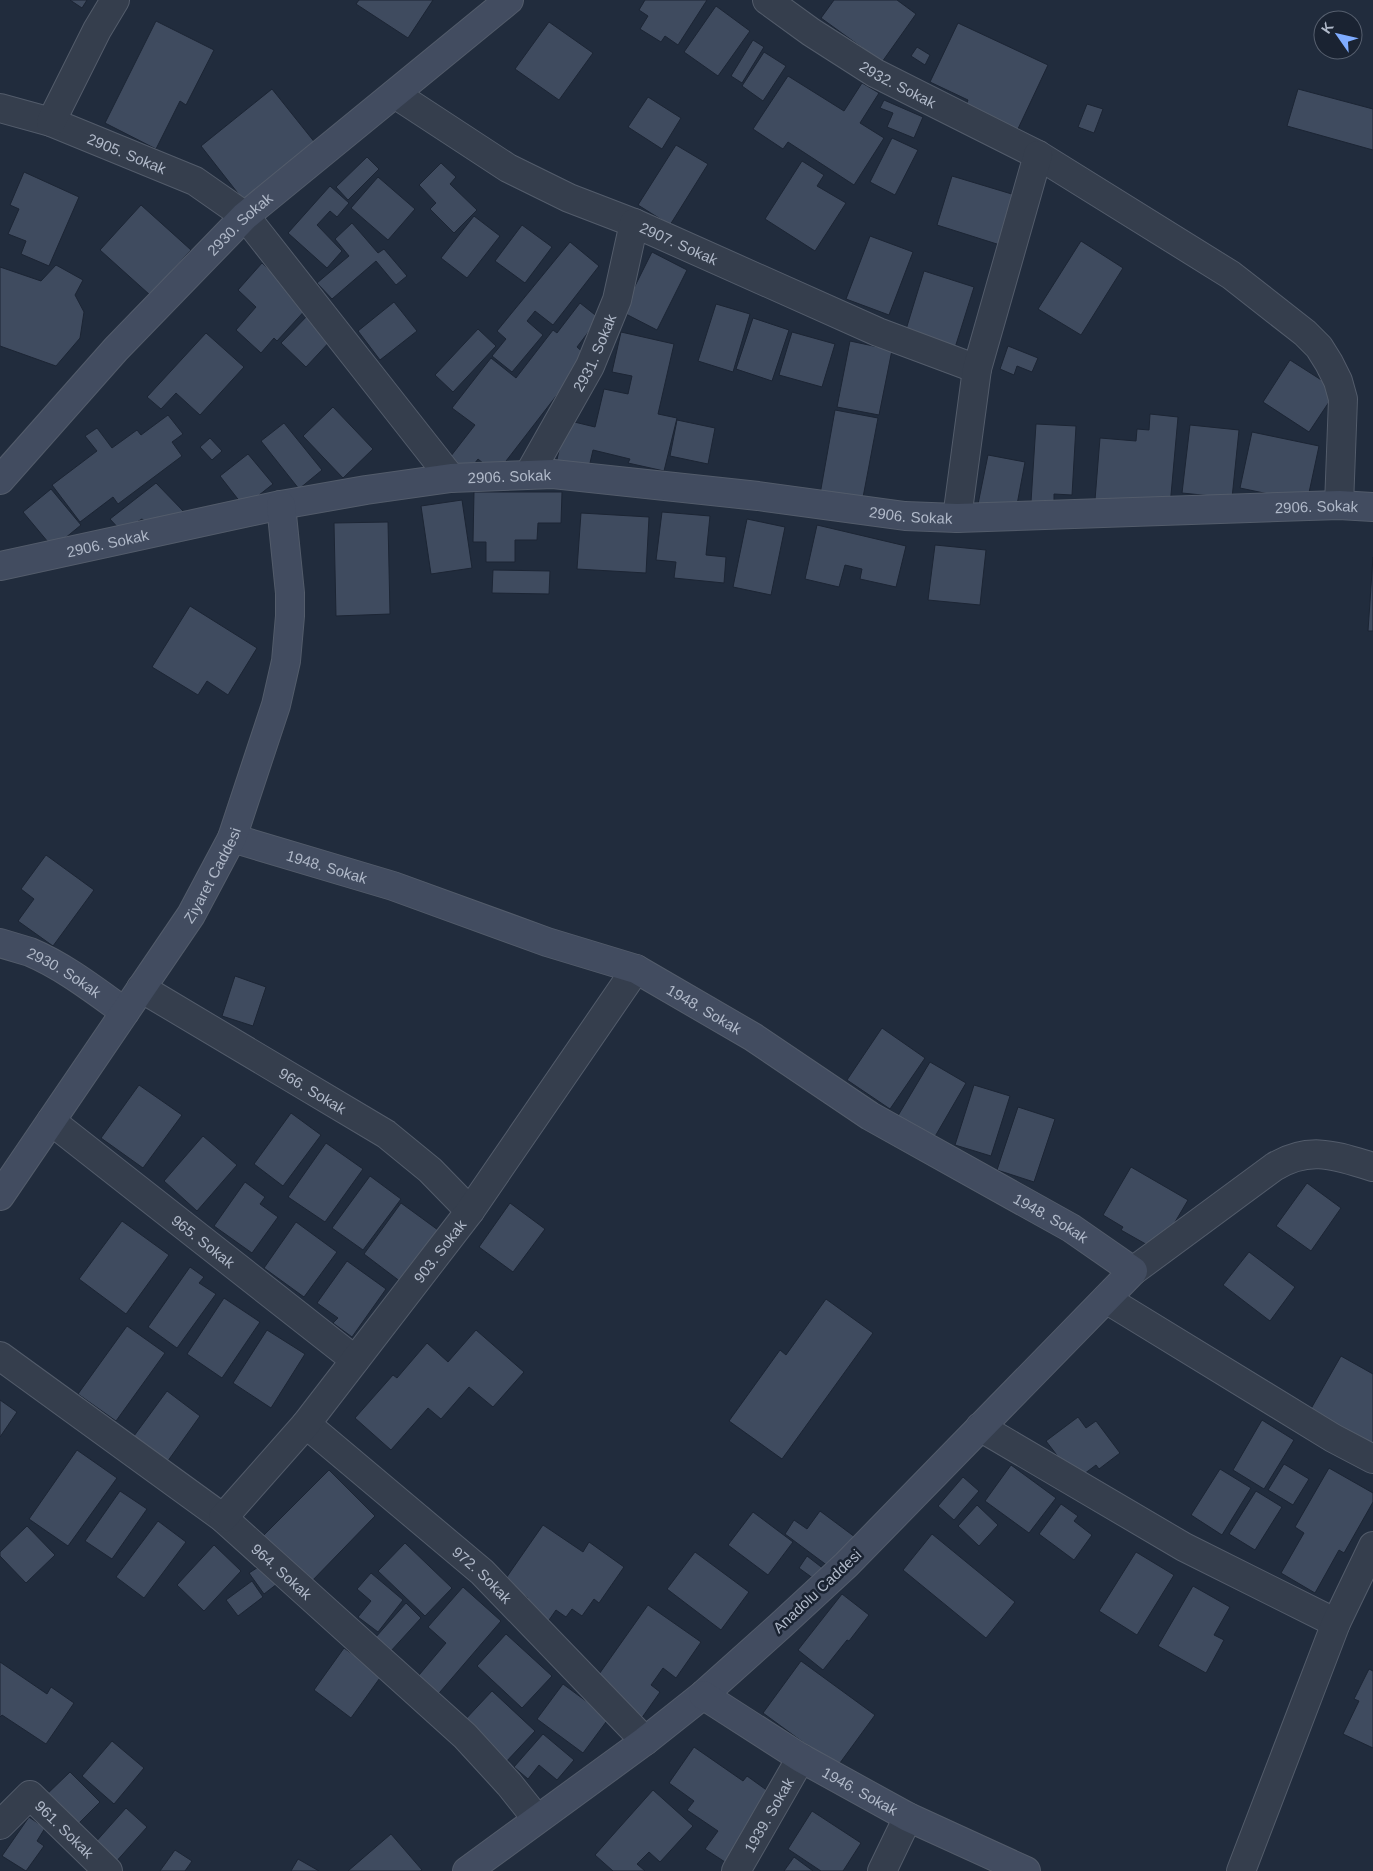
<svg xmlns="http://www.w3.org/2000/svg" width="1373" height="1871" font-family="Arial,sans-serif">
<style>
.building{fill:#3f4b5f;stroke:#1c2534}
.lines{fill:none;stroke-linecap:round;stroke-linejoin:round}
.street-casing{stroke:#535c6b;stroke-width:30}
.secondary-casing{stroke:#535c6b;stroke-width:30}
.street{stroke:#353e4d;stroke-width:28}
.secondary{stroke:#424c60;stroke-width:28}
.labels{text-anchor:middle;dominant-baseline:central;stroke-width:5;stroke-linejoin:round;paint-order:stroke}
.street-label{font-size:15px;fill:#b0b9c9;stroke:#1a2332}
</style>
<rect width="100%" height="100%" fill="#212c3d"/>
<g class="building">
<path d="M70,0H87L82,8Z"/>
<path d="M359,0H433L408,38L356,4Z"/>
<path d="M645,0H707L678,45L665,36L661,42L640,29L648,16L639,10Z"/>
<path d="M834,0H897L916,14L882,62L821,18Z"/>
<path d="M716,6L750,31L718,76L684,52Z"/>
<path d="M156,21L214,50L186,105L180,101L156,149L105,123Z"/>
<path d="M549,22L593,53L559,100L515,69Z"/>
<path d="M958,23L1048,65L1016,133L964,110L968,100L930,82Z"/>
<path d="M753,40L764,47L742,83L731,76Z"/>
<path d="M917,47L930,55L925,65L911,56Z"/>
<path d="M764,52L786,66L763,101L742,86Z"/>
<path d="M788,76L844,111L862,83L879,93L860,123L884,138L854,185L788,142L783,149L753,129Z"/>
<path d="M272,89L316,144L244,201L201,146Z"/>
<path d="M1298,89L1373,109V150L1287,126Z"/>
<path d="M648,97L681,118L662,149L628,127Z"/>
<path d="M884,100L923,117L914,138L887,127L893,113L880,108Z"/>
<path d="M1087,104L1103,109L1094,133L1078,127Z"/>
<path d="M892,138L918,150L895,195L870,182Z"/>
<path d="M676,145L708,164L670,225L638,205Z"/>
<path d="M367,157L379,169L348,200L336,187Z"/>
<path d="M802,161L824,175L817,186L846,203L815,251L765,219Z"/>
<path d="M441,163L456,177L450,184L477,210L454,233L430,209L436,203L419,185Z"/>
<path d="M24,172L79,197L49,266L21,254L26,241L8,234L19,209L10,205Z"/>
<path d="M952,176L1015,195L1000,245L937,225Z"/>
<path d="M378,177L415,209L388,240L351,208Z"/>
<path d="M330,186L349,203L337,217L330,211L317,225L342,251L327,268L288,233Z"/>
<path d="M141,205L191,250L150,295L100,250Z"/>
<path d="M474,216L500,236L467,278L441,258Z"/>
<path d="M352,223L378,253L384,249L407,276L396,285L376,261L332,299L317,283L349,256L335,239Z"/>
<path d="M522,225L552,247L525,283L495,261Z"/>
<path d="M870,236L913,252L889,315L846,299Z"/>
<path d="M1081,241L1123,268L1081,335L1038,309Z"/>
<path d="M570,242L599,266L553,325L535,311L527,321L543,335L512,372L492,356L506,339L497,331Z"/>
<path d="M652,252L687,270L657,330L622,312Z"/>
<path d="M262,263L309,306L277,341L274,338L261,353L236,330L256,307L238,290Z"/>
<path d="M56,265L83,280L75,295L84,312L80,338L56,366L0,346V267L41,281Z"/>
<path d="M924,271L974,287L954,351L904,336Z"/>
<path d="M394,302L417,331L380,360L358,331Z"/>
<path d="M580,303L599,318L577,347L587,356L496,474L478,459L465,476L447,461L475,425L452,408L491,358L516,378L553,330L557,333Z"/>
<path d="M716,304L750,314L733,372L698,361Z"/>
<path d="M309,314L334,337L306,367L281,343Z"/>
<path d="M753,318L789,330L772,381L736,369Z"/>
<path d="M478,329L496,346L453,392L435,375Z"/>
<path d="M621,332L674,344L658,414L677,418L664,471L628,463L630,459L593,450L587,476L555,468L566,420L595,427L604,389L628,394L632,376L612,372Z"/>
<path d="M792,332L835,344L822,387L779,375Z"/>
<path d="M206,333L244,367L200,415L176,393L161,409L147,397Z"/>
<path d="M850,341L892,350L879,415L837,407Z"/>
<path d="M1008,346L1038,358L1032,372L1017,366L1014,375L1000,369Z"/>
<path d="M1290,360L1337,390L1309,432L1263,402Z"/>
<path d="M333,407L373,449L343,478L303,436Z"/>
<path d="M835,410L878,418L861,508L819,500Z"/>
<path d="M1150,414L1178,417L1170,506L1095,500L1100,438L1136,441L1137,429L1149,430Z"/>
<path d="M168,415L183,434L172,442L182,456L118,504L113,497L80,522L52,485L97,451L85,436L97,428L112,448L137,430L141,435Z"/>
<path d="M677,420L715,428L708,464L670,456Z"/>
<path d="M284,423L322,470L299,489L261,441Z"/>
<path d="M1036,424L1076,426L1072,495L1054,494V503L1031,502Z"/>
<path d="M1190,425L1239,430L1232,498L1182,493Z"/>
<path d="M1252,432L1319,446L1307,502L1240,488Z"/>
<path d="M210,438L222,451L212,460L200,447Z"/>
<path d="M248,454L273,484L244,507L220,476Z"/>
<path d="M988,455L1025,462L1016,510L977,509Z"/>
<path d="M156,483L185,513L150,525L142,519L121,531L110,519Z"/>
<path d="M51,489L81,525L53,548L23,512Z"/>
<path d="M474,492H562L561,523H538L537,540H515V562H486V542H473Z"/>
<path d="M462,500L472,568L431,574L421,506Z"/>
<path d="M662,512L710,516L706,555L726,557L724,583L674,578L676,562L656,560Z"/>
<path d="M581,513L649,517L646,573L577,569Z"/>
<path d="M747,519L785,527L771,595L733,587Z"/>
<path d="M388,522L390,614L336,616L334,523Z"/>
<path d="M817,525L906,546L896,587L860,579L862,569L845,565L839,587L805,579Z"/>
<path d="M935,545L986,550L980,605L928,600Z"/>
<path d="M1373,557V631H1368Z"/>
<path d="M493,570L550,571L549,594L492,593Z"/>
<path d="M190,606L257,648L228,695L207,681L198,695L152,667Z"/>
<path d="M46,855L94,890L53,946L18,921L34,899L21,889Z"/>
<path d="M235,976L266,987L253,1026L222,1016Z"/>
<path d="M882,1028L925,1058L890,1109L847,1080Z"/>
<path d="M930,1062L966,1083L933,1140L896,1119Z"/>
<path d="M139,1085L182,1115L143,1168L101,1138Z"/>
<path d="M974,1085L1010,1096L991,1156L955,1145Z"/>
<path d="M1018,1107L1055,1119L1034,1182L997,1170Z"/>
<path d="M291,1113L321,1135L283,1186L254,1164Z"/>
<path d="M203,1136L237,1165L197,1211L164,1181Z"/>
<path d="M326,1143L363,1169L325,1222L288,1197Z"/>
<path d="M1131,1167L1188,1200L1158,1251L1121,1230L1123,1227L1103,1215Z"/>
<path d="M370,1176L401,1199L363,1250L332,1228Z"/>
<path d="M245,1182L265,1197L260,1204L278,1217L252,1253L214,1226Z"/>
<path d="M1307,1183L1341,1208L1311,1251L1276,1226Z"/>
<path d="M401,1203L438,1230L401,1282L364,1254Z"/>
<path d="M510,1203L545,1229L513,1272L479,1247Z"/>
<path d="M122,1221L169,1255L126,1314L79,1279Z"/>
<path d="M296,1222L337,1252L304,1297L264,1268Z"/>
<path d="M1249,1252L1295,1287L1270,1321L1223,1285Z"/>
<path d="M347,1261L386,1289L352,1337L333,1323L338,1318L317,1303Z"/>
<path d="M190,1267L204,1277L199,1283L216,1294L177,1348L148,1327Z"/>
<path d="M224,1298L260,1322L222,1378L187,1354Z"/>
<path d="M826,1299L873,1333L782,1459L729,1421L780,1350L786,1355Z"/>
<path d="M127,1326L165,1353L116,1421L78,1394Z"/>
<path d="M267,1330L305,1354L271,1408L233,1383Z"/>
<path d="M476,1330L524,1372L493,1407L469,1387L441,1419L428,1408L391,1450L355,1418L393,1375L397,1378L427,1343L448,1362Z"/>
<path d="M1341,1356L1373,1374V1451L1308,1414Z"/>
<path d="M167,1391L200,1416L165,1465L131,1440Z"/>
<path d="M0,1400L17,1412L0,1437Z"/>
<path d="M1078,1417L1086,1428L1096,1421L1120,1453L1099,1469L1096,1465L1076,1480L1046,1441Z"/>
<path d="M1262,1420L1294,1440L1264,1489L1233,1470Z"/>
<path d="M77,1450L117,1478L68,1546L29,1519Z"/>
<path d="M1284,1464L1309,1479L1293,1505L1268,1490Z"/>
<path d="M1011,1465L1056,1498L1029,1533L985,1501Z"/>
<path d="M1329,1468L1373,1493V1502L1344,1553L1339,1550L1315,1593L1281,1573L1304,1533L1295,1527Z"/>
<path d="M1220,1469L1251,1488L1222,1535L1191,1515Z"/>
<path d="M329,1470L375,1516L310,1583L263,1536Z"/>
<path d="M963,1477L979,1491L954,1520L938,1506Z"/>
<path d="M120,1491L147,1509L112,1559L85,1541Z"/>
<path d="M1256,1491L1282,1507L1255,1550L1229,1534Z"/>
<path d="M1061,1504L1078,1516L1074,1521L1092,1535L1074,1560L1039,1534Z"/>
<path d="M977,1505L998,1525L979,1546L958,1526Z"/>
<path d="M820,1511L859,1540L836,1572L785,1534L794,1520L807,1529Z"/>
<path d="M753,1512L793,1542L768,1575L728,1545Z"/>
<path d="M158,1521L186,1542L144,1598L116,1577Z"/>
<path d="M543,1525L583,1552L589,1542L624,1567L599,1603L594,1599L582,1616L572,1609L566,1617L556,1610L547,1623L523,1605L528,1598L504,1581Z"/>
<path d="M27,1526L55,1555L26,1583L0,1556V1552Z"/>
<path d="M932,1534L1015,1602L986,1638L903,1570Z"/>
<path d="M405,1543L452,1588L425,1616L378,1571Z"/>
<path d="M214,1545L241,1571L204,1611L177,1585Z"/>
<path d="M695,1552L749,1592L721,1630L667,1589Z"/>
<path d="M1136,1552L1174,1575L1137,1635L1099,1611Z"/>
<path d="M807,1556L829,1573L821,1584L799,1568Z"/>
<path d="M263,1564L277,1584L264,1594L249,1573Z"/>
<path d="M371,1573L403,1600L378,1632L358,1617L371,1601L357,1589Z"/>
<path d="M252,1581L263,1597L238,1616L226,1600Z"/>
<path d="M1193,1586L1230,1607L1214,1635L1224,1640L1206,1673L1158,1646Z"/>
<path d="M463,1587L501,1621L434,1699L414,1681L446,1643L428,1627Z"/>
<path d="M842,1594L869,1615L849,1641L847,1640L823,1670L798,1650Z"/>
<path d="M406,1603L421,1618L390,1652L375,1638Z"/>
<path d="M648,1605L701,1642L676,1678L663,1668L651,1685L660,1692L641,1719L608,1696L613,1688L597,1677Z"/>
<path d="M506,1634L552,1676L522,1708L477,1666Z"/>
<path d="M344,1648L382,1675L351,1718L314,1690Z"/>
<path d="M801,1661L875,1715L837,1767L763,1713Z"/>
<path d="M0,1662L47,1694L51,1687L74,1703L46,1744L2,1715L0,1717Z"/>
<path d="M1369,1669L1373,1671V1748L1343,1734L1359,1701L1354,1699Z"/>
<path d="M563,1684L609,1718L583,1753L537,1719Z"/>
<path d="M492,1691L535,1731L505,1763L462,1723Z"/>
<path d="M543,1734L574,1760L557,1780L539,1765L528,1779L514,1767Z"/>
<path d="M112,1741L144,1768L114,1804L82,1776Z"/>
<path d="M694,1747L743,1781L747,1776L772,1794L725,1862L705,1849L718,1831L687,1810L694,1801L669,1783Z"/>
<path d="M70,1772L100,1802L73,1829L43,1798Z"/>
<path d="M653,1790L693,1826L660,1862L649,1852L637,1864L645,1871H613L595,1855Z"/>
<path d="M126,1808L147,1827L114,1864L93,1845Z"/>
<path d="M812,1811L861,1843L843,1871H821L788,1849Z"/>
<path d="M29,1817L45,1828L37,1841L44,1846L26,1871L2,1856Z"/>
<path d="M391,1834L422,1870L420,1871H348Z"/>
<path d="M175,1850L192,1861L185,1871H160Z"/>
<path d="M794,1857L813,1871H784Z"/>
<path d="M298,1859L319,1871H291Z"/>
</g>
<g class="lines">
<defs>
<g id="street">
<path id="s1" d="M767,0L811,32L875,73L1038,155L1231,275L1305,333L1319,347L1329,363L1338,381L1343,399L1339,505"/>
<path id="s2" d="M395,94L508,168L569,198L634,223L878,332L977,369"/>
<path id="s3" d="M0,108L51,122L195,181L245,216L451,478"/>
<path d="M51,122L97,30L115,0"/>
<path id="s4" d="M529,474L590,366L617,300L634,223"/>
<path d="M957,518L977,369L1038,155"/>
<path id="s5" d="M141,988L386,1134L430,1170L470,1211"/>
<path id="s6" d="M51,1121L355,1360"/>
<path d="M1133,1271L1274,1167C1310,1145 1336,1156 1373,1167"/>
<path d="M1106,1299L1333,1438L1373,1459"/>
<path id="s7" d="M0,1356L223,1518L465,1736L509,1784L537,1819"/>
<path id="s8" d="M306,1424L482,1572L645,1741"/>
<path d="M980,1427L1184,1547L1336,1623"/>
<path id="s9" d="M223,1518L306,1424L470,1211L636,969"/>
<path id="s10" d="M0,1825L30,1795L108,1871"/>
<path id="s11" d="M736,1871L801,1758"/>
<path d="M882,1871L908,1817"/>
<path d="M1241,1871L1336,1623L1373,1546"/>
</g>
<g id="secondary">
<path id="s12" d="M0,480L116,349L245,216L509,0"/>
<path id="s13" d="M0,566L281,505L366,490L451,478L553,474L758,496L905,516L957,518L1339,505L1373,507"/>
<path id="s14" d="M232,838L393,886L547,942L636,969L753,1037L870,1116L1071,1228L1133,1271L846,1565L780,1626L703,1695L645,1741L467,1871"/>
<path id="s15" d="M0,943C10,946 20,949 30,952C65,967 94,990 125,1012"/>
<path id="s16" d="M0,1196L191,915L232,838L276,705L286,661L290,616V593L281,505"/>
<path id="s17" d="M703,1695L801,1758L908,1817L1026,1871"/>
</g>
</defs>
<use href="#street" class="street-casing"/>
<use href="#secondary" class="secondary-casing"/>
<use href="#street" class="street"/>
<use href="#secondary" class="secondary"/>
</g>
<g class="labels">
<g class="street-label">
<text stroke="none"><textPath href="#s1" startOffset="156">2932. Sokak</textPath></text>
<text stroke="none"><textPath href="#s3" startOffset="135">2905. Sokak</textPath></text>
<text stroke="none"><textPath href="#s12" startOffset="351">2930. Sokak</textPath></text>
<text stroke="none"><textPath href="#s2" startOffset="322">2907. Sokak</textPath></text>
<text stroke="none"><textPath href="#s4" startOffset="138">2931. Sokak</textPath></text>
<text stroke="none"><textPath href="#s13" startOffset="518">2906. Sokak</textPath></text>
<text stroke="none"><textPath href="#s13" startOffset="1328">2906. Sokak</textPath></text>
<text stroke="none"><textPath href="#s13" startOffset="922">2906. Sokak</textPath></text>
<text stroke="none"><textPath href="#s13" startOffset="110">2906. Sokak</textPath></text>
<text stroke="none"><textPath href="#s14" startOffset="99">1948. Sokak</textPath></text>
<text stroke="none"><textPath href="#s16" startOffset="385">Ziyaret Caddesi</textPath></text>
<text stroke="none"><textPath href="#s15" startOffset="71">2930. Sokak</textPath></text>
<text stroke="none"><textPath href="#s14" startOffset="504">1948. Sokak</textPath></text>
<text stroke="none"><textPath href="#s5" startOffset="200">966. Sokak</textPath></text>
<text stroke="none"><textPath href="#s14" startOffset="909">1948. Sokak</textPath></text>
<text stroke="none"><textPath href="#s6" startOffset="194">965. Sokak</textPath></text>
<text stroke="none"><textPath href="#s9" startOffset="344">903. Sokak</textPath></text>
<text stroke="none"><textPath href="#s7" startOffset="355">964. Sokak</textPath></text>
<text stroke="none"><textPath href="#s8" startOffset="232">972. Sokak</textPath></text>
<text transform="translate(817 1591) rotate(-43)">Anadolu Caddesi</text>
<text stroke="none"><textPath href="#s17" startOffset="184">1946. Sokak</textPath></text>
<text stroke="none"><textPath href="#s11" startOffset="65">1939. Sokak</textPath></text>
<text stroke="none"><textPath href="#s10" startOffset="91">961. Sokak</textPath></text>
</g>
</g>
<g transform="translate(1338 35) rotate(304)"><circle r="24" fill="#1a2332" stroke="#565f6e"/>
<path d="M0-4L9 19L0 12L-9 19Z" fill="#7facff"/>
<text y="-8" font-size="14" font-weight="bold" text-anchor="middle" fill="#b0b9c9">K</text>
</g>
</svg>
